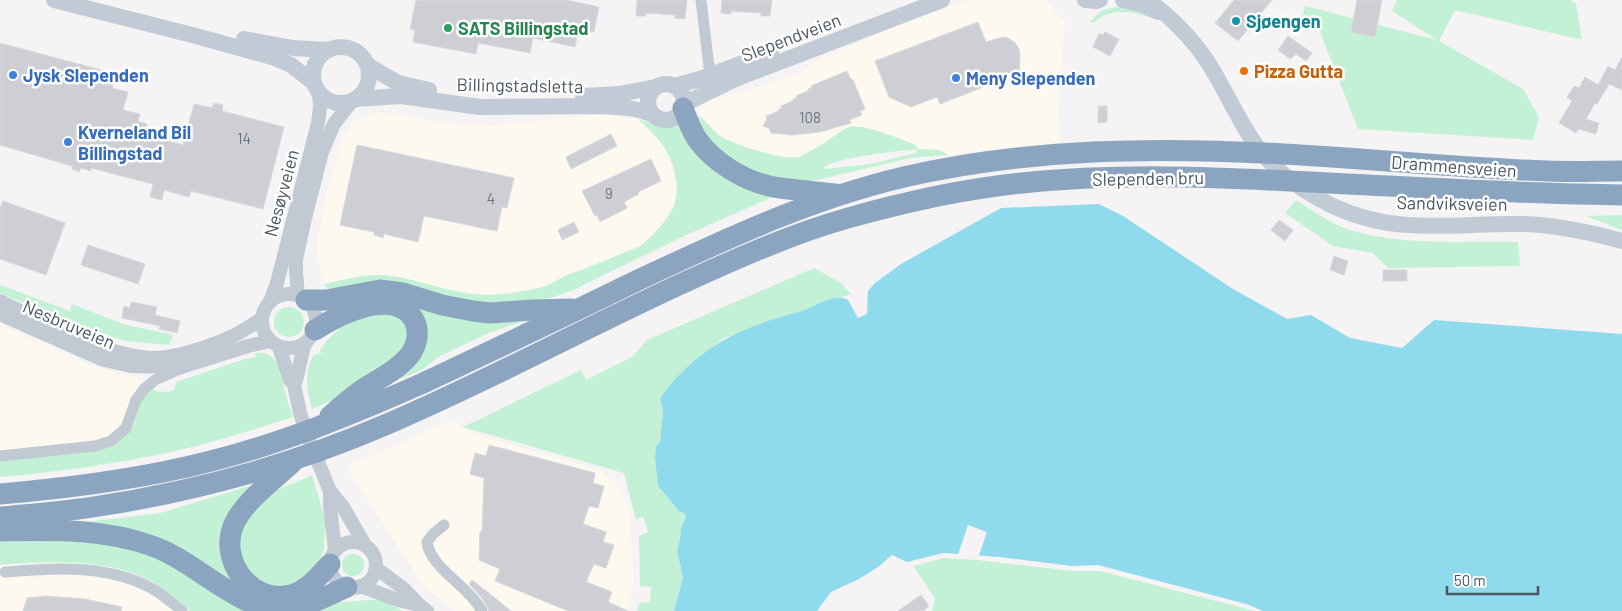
<svg xmlns="http://www.w3.org/2000/svg" width="1622" height="611" font-family="Barlow,sans-serif">
<style>
.commercial{fill:#fdf9ef}
.green{fill:#c3f1d5;fill-rule:evenodd}
.water{fill:#90daee}
.pier{fill:#f5f3f3}
.building{fill:#cdcfd5;stroke:#d7d9de}
.lines{fill:none;stroke-linecap:round;stroke-linejoin:round}
.minor{stroke:#c1cad2;stroke-width:11}
.tertiary{stroke:#c1cad2;stroke-width:14}
.secondary{stroke:#c1cbd6;stroke-width:16}
.motorway{stroke:#8ba5c1;stroke-width:21}
.culture-dot{fill:#0f9aa8;stroke:#fff;stroke-width:2}
.leisure-dot{fill:#2e9e5b;stroke:#fff;stroke-width:2}
.food-dot{fill:#e8710a;stroke:#fff;stroke-width:2}
.shop-dot{fill:#3f7fe0;stroke:#fff;stroke-width:2}
.labels{text-anchor:middle;dominant-baseline:central;stroke-width:5;stroke-linejoin:round;paint-order:stroke}
.number-label{font-size:15px;fill:#6b747e}
.culture-label{font-size:18px;font-weight:bold;fill:#0d838f;stroke:#fff;text-anchor:start}
.leisure-label{font-size:18px;font-weight:bold;fill:#27864d;stroke:#fff;text-anchor:start}
.street-label{font-size:18px;fill:#4a5661;stroke:#fff}
.food-label{font-size:18px;font-weight:bold;fill:#c56008;stroke:#fff;text-anchor:start}
.shop-label{font-size:18px;font-weight:bold;fill:#366cbe;stroke:#fff;text-anchor:start}
</style>
<rect width="100%" height="100%" fill="#f5f3f3"/>
<g class="commercial">
<path d="M971,0H1044L1051,4L1056,14L1065,21L1059,98L1060,143L948,155L939,150L918,149L841,132L826,142L798,158H787L764,153L720,136L705,120L698,115L699,109L703,105L712,99L742,92L802,73L811,64L817,61L886,30L931,12Z"/>
<path d="M380,112L454,124L492,125L604,114L638,119L662,144L670,158L674,171L677,186L675,204L659,229L639,247L595,265L568,274L544,287L533,289L488,295L441,288L404,279L383,275L360,276L325,284L320,269L318,255V239L326,195L343,137L352,123L358,119Z"/>
<path d="M0,324L86,363L119,374L135,377L151,388L131,429L117,444L107,448L0,459Z"/>
<path d="M453,420L471,433L601,471L616,483L629,509L634,583L627,611H454L423,585L346,467Z"/>
<path d="M19,563L30,578L51,574L92,576L120,582L145,592L174,611H0V565Z"/>
</g>
<g class="green">
<path d="M1397,0H1570L1576,3L1582,40L1455,10L1439,41L1523,89L1539,117L1533,140L1358,129L1318,27L1303,14L1305,6L1437,40L1392,11Z"/>
<path d="M1115,7L1130,8L1153,18C1133,12 1111,7 1095,22H1090L1101,11Z"/>
<path d="M698,115C706,121 712,130 720,136C731,144 790,163 801,156C809,151 819,147 827,141C835,137 841,129 850,127C866,124 900,139 916,145L918,149L939,150L948,155L910,158L804,183L761,176L712,146L697,122ZM918,149L916,153L871,164L826,169L823,168C835,157 899,151 918,149Z"/>
<path d="M638,119C657,126 660,129 680,125L777,195L682,237L571,291L544,300L493,306L327,288L325,284C344,279 362,275 381,275C418,277 452,296 490,295C507,294 526,292 542,287C553,284 562,276 573,273C590,267 606,260 623,253C628,251 635,249 640,246C652,237 672,216 675,202C680,183 673,159 662,144C655,135 647,127 638,119Z"/>
<path d="M1296,200C1313,211 1330,223 1350,230C1401,246 1465,241 1518,242L1520,266L1388,268L1373,253L1333,246L1285,213Z"/>
<path d="M1622,215V230L1586,216Z"/>
<path d="M814,268L841,283L851,294L725,338L705,352L684,370L666,390L660,399L663,410L662,421L660,442L655,458L658,486L679,511L685,514L686,517L681,528L680,540L677,550L683,578L674,611H637L640,602L650,603L651,587L640,586L639,536L648,532L643,517L636,520L624,473L463,427L581,370L586,380L632,357L647,340Z"/>
<path d="M0,285L70,311L72,304L123,324L173,335L169,345L125,341L67,321L0,293Z"/>
<path d="M407,304L530,319L491,332L438,357L422,370L376,389L407,366Z"/>
<circle cx="289" cy="322" r="15"/>
<path d="M379,310L389,311L408,325V346L348,393L312,409C307,391 304,375 312,358L314,355L322,353L320,350C337,327 348,320 377,316Z"/>
<path d="M255,353C279,351 282,373 285,391C287,400 290,409 293,417C252,430 212,443 171,452C115,464 57,472 0,477V459L107,448L117,444L131,429L134,424L140,402L151,388C159,394 165,392 174,390L176,382L245,359L256,357Z"/>
<path d="M312,475L322,509L325,523L324,548L321,558L310,575L289,587L260,585L236,553L246,514L277,490Z"/>
<path d="M249,486L250,490L238,501L235,584L85,522L161,513Z"/>
<path d="M0,537L37,538L139,547L246,611H190C177,599 163,587 147,579C107,558 44,561 0,565Z"/>
<circle cx="353" cy="565" r="11"/>
<path d="M944,558L977,560L1073,571H1100L1255,611H932L935,598L913,566Z"/>
<path d="M368,600H381L403,611H310L332,603Z"/>
</g>
<path class="water" d="M1099,204L1123,216L1233,289L1287,319L1311,315L1350,338L1402,348L1434,320L1622,334V611H1263L1246,604L1098,565L1072,566L999,557L943,553L907,562L892,555L878,567L859,579L831,592L817,611H674L683,578L677,550L680,540L681,528L686,517L685,514L679,511L658,486L655,458L656,447L660,442L662,421L663,410L660,399C683,364 718,339 757,325C772,319 789,315 805,310C817,305 836,293 848,300L858,318L867,314L868,291L875,283L901,264L1001,208Z"/>
<path class="pier" d="M968,525L987,532L978,558L957,557Z"/>
<g class="building">
<path d="M416,0H566L599,7L594,32L578,30L575,47L533,38L530,53L478,43L476,54L413,42L415,30L410,29Z"/>
<path d="M637,0H687L685,19L675,18V15L646,13V16H636Z"/>
<path d="M722,0H772L770,16H761V13L731,11V14L721,13Z"/>
<path d="M1234,0H1272L1238,41L1215,23Z"/>
<path d="M1357,0H1382L1375,37L1351,32Z"/>
<path d="M978,22L986,42L1003,37L1008,38L1015,43L1019,49L1020,54L1019,73L940,104L937,97L911,107L889,97L875,61Z"/>
<path d="M1105,32L1119,39L1110,56L1093,47L1099,34L1103,35Z"/>
<path d="M1288,36L1312,53L1306,61L1296,54L1290,59L1278,50Z"/>
<path d="M0,43L116,74L112,88L128,92L123,110L140,114L138,121L147,124L144,134L183,145L194,104L212,108L214,103L223,105L222,111L284,127L263,209L191,191L189,197L164,190L162,200L150,197L153,184L91,168V171L81,168L79,172L72,169V166L0,145Z"/>
<path d="M1622,57V90L1609,84L1597,104L1595,103L1586,119L1599,123L1596,134L1579,129L1576,133L1559,123L1572,101L1567,97L1574,86L1579,88L1585,77L1598,85L1608,66L1615,70Z"/>
<path d="M847,71L850,78L853,80L865,109L860,111L862,115L849,120L851,123L820,132L792,135L771,133L769,128L763,126L767,119L766,116L779,111L778,110L782,108L781,106L793,101V99L797,98L796,96L808,91V89L812,88L811,86Z"/>
<path d="M1098,106H1107V122L1098,123Z"/>
<path d="M611,134L617,146L571,169L566,157Z"/>
<path d="M357,145L514,178L507,208L502,207L497,231L424,216L418,242L384,234L383,238L374,235V232L340,225Z"/>
<path d="M651,159L661,181L638,192L639,194L624,202L627,208L600,222L597,215L595,216L582,191Z"/>
<path d="M3,201L65,223L46,275L0,259V208Z"/>
<path d="M1279,220L1293,230L1285,241L1271,230Z"/>
<path d="M574,222L579,232L562,240L558,230Z"/>
<path d="M88,245L145,264L138,284L81,265Z"/>
<path d="M1334,256L1348,261L1344,275L1330,270Z"/>
<rect x="1383" y="270" width="24" height="11"/>
<path d="M131,302L157,307L155,315L180,321L177,333L159,329L160,326L122,318L124,306L130,308Z"/>
<path d="M489,445L595,473L593,483L604,486L598,508L589,506L583,524L606,532L603,542L614,545L606,568L594,564L586,582L612,592L608,602L628,611H568L495,581L500,569L479,560L480,531L482,532L484,478L470,474L475,453L486,456Z"/>
<path d="M472,580L495,598L511,611H489L482,598L469,584Z"/>
<path d="M921,595L929,606L923,611H898Z"/>
<path d="M46,596L85,599L122,607L121,611H23L27,598Z"/>
</g>
<g class="lines">
<g class="minor">
<path d="M701,0L710,75"/>
<path d="M0,456L95,446L111,441L126,428L136,400L144,389L155,380L173,372L175,369"/>
<path d="M444,525L433,534L427,542C430,568 469,586 482,611"/>
<path d="M5,572C53,568 107,564 151,588C163,594 172,603 182,611"/>
</g>
<g class="tertiary">
<circle cx="289" cy="321" r="27"/>
<path d="M298,296L296,271V259L305,218L322,152L334,124L351,102"/>
<path d="M0,301C43,322 105,356 152,358C170,358 188,353 205,347C225,341 245,331 262,318"/>
<path d="M270,302L277,283L318,123L320,107L319,92"/>
<path d="M0,314L104,360L131,366L170,367L175,369L248,346L270,341"/>
<path d="M279,347L290,380L294,385L300,413L311,445L330,491L343,507L365,545"/>
<path d="M294,385C298,380 301,353 305,344"/>
<path d="M330,491V507L335,550"/>
<circle cx="353" cy="565" r="23"/>
<path d="M376,568L404,589L419,605L427,611"/>
<path d="M360,586L398,600L419,605"/>
</g>
<g class="secondary">
<path d="M54,0L196,36L272,57L291,65L314,83"/>
<path d="M1085,0L1096,1L1100,0"/>
<path d="M1123,0L1140,4L1158,12"/>
<path d="M1148,0C1173,19 1196,42 1212,69C1231,100 1245,136 1270,162C1307,199 1356,222 1408,225C1446,228 1484,223 1522,224C1556,225 1589,232 1622,241"/>
<path d="M244,39L293,48L328,50"/>
<circle cx="341" cy="75" r="28"/>
<path d="M367,65L398,83L429,90"/>
<circle cx="666" cy="102" r="18"/>
<path d="M674,86L700,79L740,64L772,56"/>
<path d="M583,96L619,94L656,87"/>
<path d="M355,99L401,96L480,107L600,106L629,108L643,111L653,115"/>
<path d="M684,104L735,79L942,0"/>
</g>
<g class="motorway">
<path d="M683,108C687,119 691,130 697,139C714,163 746,182 774,187C794,190 815,192 835,194"/>
<path d="M306,300H326L380,290L403,293L442,305L473,311L490,313L533,310L572,309"/>
<path d="M315,330C338,315 397,285 415,322C419,332 417,343 412,352C401,368 379,379 363,389C352,397 341,406 330,416"/>
<path d="M292,463C273,481 246,499 234,524C218,560 251,605 291,595C308,590 319,576 330,564"/>
<path d="M0,494C70,488 142,479 211,461C283,443 353,414 421,384C493,350 565,316 636,281C723,240 810,199 904,177C1029,148 1157,147 1284,154C1372,159 1459,168 1547,171C1572,172 1597,171 1622,171"/>
<path d="M0,517C31,514 62,512 93,507C193,492 292,465 385,425C486,382 583,329 683,283C736,259 791,234 848,218C905,202 963,189 1022,183C1117,173 1214,177 1309,182C1414,187 1518,194 1622,195"/>
<path d="M0,531C52,530 105,528 155,547C198,563 238,611 287,610C308,607 328,595 347,587"/>
</g>
</g>
<circle class="culture-dot" cx="1236" cy="21" r="5"/>
<circle class="leisure-dot" cx="448" cy="28" r="5"/>
<circle class="food-dot" cx="1244" cy="71" r="5"/>
<g class="shop-dot">
<circle cx="13" cy="75" r="5"/>
<circle cx="956" cy="78" r="5"/>
<circle cx="68" cy="142" r="5"/>
</g>
<g class="labels">
<g class="number-label">
<text x="810" y="117">108</text>
<text x="244" y="138">14</text>
<text x="609" y="193">9</text>
<text x="491" y="198">4</text>
</g>
<g class="culture-label">
<text x="1246" y="21">Sjøengen</text>
</g>
<g class="leisure-label">
<text x="458" y="28">SATS Billingstad</text>
</g>
<g class="street-label">
<text transform="translate(791 37) rotate(-21)">Slependveien</text>
<text transform="translate(520 85) rotate(1)">Billingstadsletta</text>
<text transform="translate(1454 166) rotate(4)">Drammensveien</text>
<text transform="translate(1148 178) rotate(-1)">Slependen bru</text>
<text transform="translate(281 193) rotate(-75)">Nesøyveien</text>
<text transform="translate(1452 203) rotate(1)">Sandviksveien</text>
<text transform="translate(69 324) rotate(23)">Nesbruveien</text>
</g>
<g class="food-label">
<text x="1254" y="71">Pizza Gutta</text>
</g>
<g class="shop-label">
<text x="23" y="75">Jysk Slependen</text>
<text x="966" y="78">Meny Slependen</text>
<text x="78" y="132">Kverneland Bil<tspan x="78" dy="21">Billingstad</tspan></text>
</g>
</g>
<path d="M1447 586v8h91v-8" fill="none" stroke="#4a5661" stroke-width="2.5"/>
<text x="1454" y="586" font-size="15" fill="#4a5661" stroke="#ffffff" stroke-width="4" paint-order="stroke">50 m</text>
</svg>
